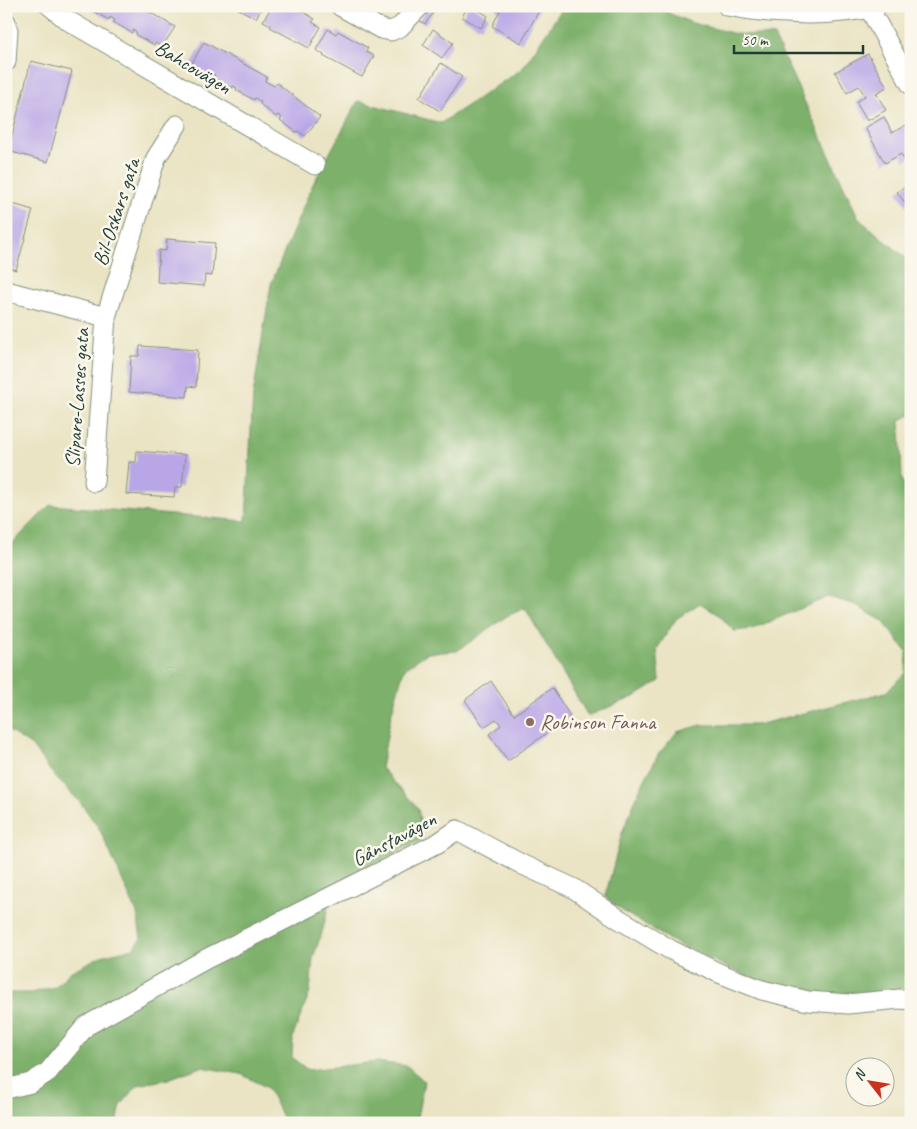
<svg xmlns="http://www.w3.org/2000/svg" width="917" height="1129" font-family="Caveat,sans-serif">
<style>
.forest{fill:#7db06b;stroke:#4e7650}
.building{fill:#b9a6e7}
.lines{fill:none;stroke-linecap:round;stroke-linejoin:round}
.minor-casing{stroke:#84907c;stroke-width:21}
.minor{stroke:#fff;stroke-width:19}
.education-dot{fill:#8d6e63;stroke:#fbf7ec;stroke-width:2}
.labels{text-anchor:middle;dominant-baseline:central;stroke-width:5;stroke-linejoin:round;paint-order:stroke}
.street-label{font-size:21px;fill:#1f3d34;stroke:#fbf7ec}
.education-label{font-size:21px;fill:#785e54;stroke:#fbf7ec;text-anchor:start}
</style>
<rect width="100%" height="100%" fill="#fbf7ec"/>
<filter id="ink" filterUnits="userSpaceOnUse"><feTurbulence type="fractalNoise" baseFrequency=".02" numOctaves="2"/><feDisplacementMap in="SourceGraphic" scale="10" xChannelSelector="R" yChannelSelector="G"/><feConvolveMatrix kernelMatrix="1 2 1 2 8 2 1 2 1" color-interpolation-filters="sRGB"/></filter>
<filter id="wash" filterUnits="userSpaceOnUse"><feTurbulence type="fractalNoise" baseFrequency=".0096" numOctaves="4" result="noise"/><feDisplacementMap in="SourceGraphic" scale="20" xChannelSelector="R" yChannelSelector="G"/><feGaussianBlur stdDeviation="1.12" result="paint"/><feColorMatrix in="noise" values="0 0 0 0 0 0 0 0 0 0 0 0 0 0 0 0 0 1.4 0 .05"/><feComposite in="paint" operator="in"/></filter>
<g filter="url(#wash)">
<rect width="100%" height="100%" fill="#eae4c4"/>
<path class="forest" d="M564,6H652L692,23L736,34L774,36L859,219L911,262V415L900,420L902,481L911,491V990L899,988L850,997L811,994L764,984L675,943L624,912L605,897L622,833L639,791L658,755L677,732L702,725H757L886,692L906,673L907,652L883,621L853,604L828,597L752,629L734,631L720,616L700,603L676,619L657,649L660,681L636,696L588,716L525,608L507,616L457,651L427,653L404,669L391,715L381,768L418,808L423,839L333,884L323,929L313,958L310,992L293,1036L292,1058L308,1070L377,1062L407,1066L424,1081L416,1123H285L268,1088L241,1074L201,1067L168,1079L138,1085L121,1105L117,1123H6V993H31L55,987L70,972L101,956L134,948L141,938L137,913L100,830L80,802L55,777L32,746L6,729V550L50,505L246,521L253,395L271,284L312,186L358,101L441,123L522,69Z"/>
<g id="blocks">
<g class="building">
<path d="M93,6H139L175,27L162,47L155,43L154,45L136,35L137,33L133,30L132,33L113,22L115,20L110,17L109,20L91,10Z"/>
<path d="M233,6H263L256,18Z"/>
<path d="M272,6H293L315,19L312,22L321,27L309,48L270,27L271,25L263,21Z"/>
<path d="M376,6H404L399,15L391,10L389,14Z"/>
<path d="M468,6H472L488,16L481,28L462,17Z"/>
<path d="M492,6H540L541,7L521,43L492,26L500,11Z"/>
<path d="M426,9L433,13L425,24L419,20Z"/>
<path d="M328,29L336,34L338,31L368,48L366,52L374,56L362,77L323,56L324,55L316,50Z"/>
<path d="M433,29L453,43L442,58L423,45Z"/>
<path d="M204,42L267,77L265,81L274,86L277,83L320,117L305,136L298,131L296,132L280,120L282,118L278,115L276,117L260,104L261,102L255,98L254,100L236,90L237,88L233,86L232,88L213,78L215,75L210,73L209,75L191,65Z"/>
<path d="M868,54L887,87L876,93L886,110L867,121L856,102L865,96L859,86L847,93L835,72Z"/>
<path d="M31,61L72,71L48,162L8,151Z"/>
<path d="M441,63L462,77L440,111L419,98Z"/>
<path d="M884,117L892,133L906,125L911,133V157L905,161L901,154L885,163L865,128Z"/>
<path d="M911,182V211L897,192Z"/>
<path d="M6,202L33,210L16,270L6,267Z"/>
<path d="M167,239L215,243L212,276L205,275L204,286L157,282L159,250L166,251Z"/>
<path d="M140,346L198,350L196,387L188,386L187,397L129,392L131,356H139Z"/>
<path d="M137,451L185,455L182,487H175L174,497L126,494L129,462H136Z"/>
<path d="M491,681L514,715L552,688L570,716L508,761L489,734L501,725L496,719L484,727L465,700Z"/>
</g>
</g>
</g>
<g filter="url(#ink)">
<use href="#blocks" fill-opacity="0" stroke="#84907c" stroke-width="1"/>
<g class="lines">
<defs>
<g id="minor">
<path d="M50,6L67,20L315,165"/>
<path d="M340,6L381,29L391,31L400,27L420,6"/>
<path d="M727,6C772,15 832,18 877,6"/>
<path d="M869,8L911,85"/>
<path d="M6,22L8,30L6,62"/>
<path d="M6,291L106,317"/>
<path d="M94,482L106,317L156,158L177,125"/>
<path d="M6,1089L31,1083L48,1072L86,1026L206,959L438,843L457,830L523,865L573,888L619,919L671,950L719,973L762,990L808,1001L848,1004L900,999L911,1000"/>
</g>
</defs>
<use href="#minor" class="minor-casing"/>
<use href="#minor" class="minor"/>
</g>
</g>
<circle class="education-dot" cx="530" cy="722" r="5"/>
<g class="labels">
<g class="street-label">
<text transform="translate(193 67) rotate(31)">Bahcovägen</text>
<text transform="translate(116 212) rotate(-72)">Bil-Oskars gata</text>
<text transform="translate(77 398) rotate(-86)">Slipare-Lasses gata</text>
<text transform="translate(394 839) rotate(-28)">Gånstavägen</text>
</g>
<g class="education-label">
<text x="540" y="722">Robinson Fanna</text>
</g>
</g>
<rect width="917" height="1129" fill="none" stroke="#fbf7ec" stroke-width="25"/>
<g transform="translate(870 1082) rotate(301)"><circle r="24" fill="#fbf7ec" stroke="#a3ada2"/>
<path d="M0-4L9 19L0 12L-9 19Z" fill="#c8321e"/>
<text y="-8" font-size="14" font-weight="bold" text-anchor="middle" fill="#1f3d34">N</text>
</g>
<path d="M734 45v8h129v-8" fill="none" stroke="#1f3d34" stroke-width="2.5"/>
<text x="742" y="45" font-size="15" fill="#1f3d34" stroke="#fbf7ec" stroke-width="4" paint-order="stroke">50 m</text>
</svg>
